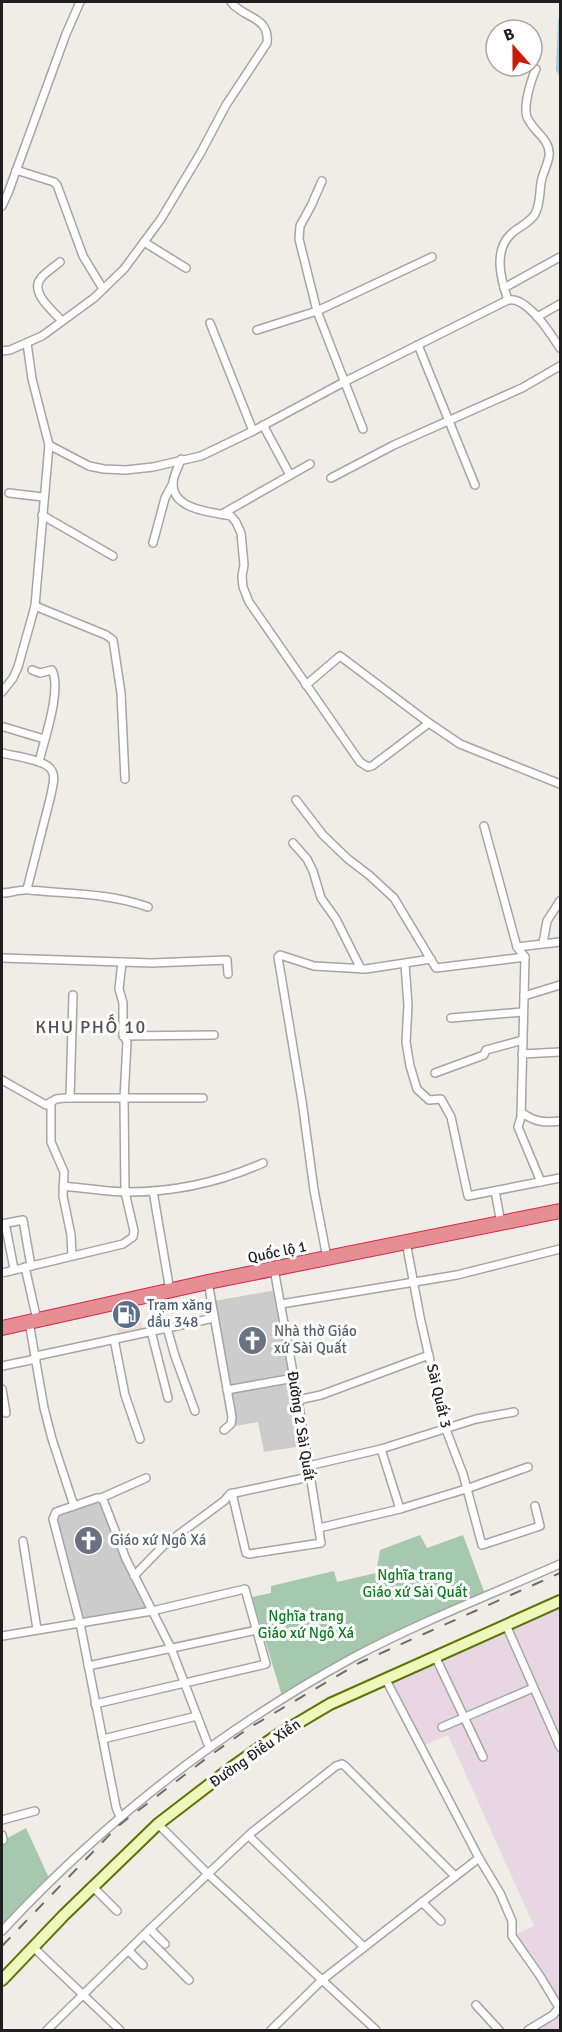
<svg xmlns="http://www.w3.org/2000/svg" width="562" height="2032" font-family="Signika,sans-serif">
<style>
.commercial{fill:#f0d9d4}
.industrial{fill:#e8d7e3}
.religious{fill:#ccc}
.cemetery{fill:#a6c8af}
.water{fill:#a6cadc}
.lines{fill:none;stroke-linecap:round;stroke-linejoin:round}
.street-casing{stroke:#a5a5a5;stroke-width:10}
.secondary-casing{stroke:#5c7407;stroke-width:14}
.highway-casing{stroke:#d72850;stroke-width:16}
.street{stroke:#fff;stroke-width:7}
.secondary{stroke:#eef8ba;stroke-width:10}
.highway{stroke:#e58e94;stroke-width:14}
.rail{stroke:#6c6c6c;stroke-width:2;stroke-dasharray:12 12;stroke-linecap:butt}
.labels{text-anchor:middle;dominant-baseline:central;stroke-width:6;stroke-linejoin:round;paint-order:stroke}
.street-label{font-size:15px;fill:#1e1e1e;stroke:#fff}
.service-label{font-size:15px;fill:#4e5e75;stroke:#fff;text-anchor:start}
.worship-label{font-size:15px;fill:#5b616d;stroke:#fff;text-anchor:start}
.park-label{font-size:15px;fill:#0e7b23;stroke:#fff}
.quarter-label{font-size:18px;letter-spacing:1.5px;fill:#515151;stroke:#fff}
</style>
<rect width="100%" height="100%" fill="#efede5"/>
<path class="commercial" d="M136,1303L143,1330L119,1336L112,1308Z"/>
<path class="industrial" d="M560,1606V2030H536L555,2017L560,2010L514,1935L534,1926L448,1735L423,1746L389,1681Z"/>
<g class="religious">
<path d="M276,1290L302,1446L264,1452L258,1422L236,1426L214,1301Z"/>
<path d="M97,1501H100L124,1561L147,1610L82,1619L56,1519L58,1514Z"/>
</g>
<g class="cemetery">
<path d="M420,1535L427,1548L463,1535L485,1594L282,1696L252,1597L271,1593V1586L334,1571L337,1582L376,1573L380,1550Z"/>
<path d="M26,1828L49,1878L2,1927V1841Z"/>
</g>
<path class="water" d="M560,16V78L556,70L558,20Z"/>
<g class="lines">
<defs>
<g id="street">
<path d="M16,170L54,182L57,185L83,256L103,289"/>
<path d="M322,181L311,206L300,226L299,239L317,311L363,429"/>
<path d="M2,206L8,193L66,34L80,2"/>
<path d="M144,242L186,268"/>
<path d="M60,262C54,267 46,272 41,278C29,292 53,311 62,321"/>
<path d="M504,288L560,257"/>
<path d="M508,300C501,280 493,251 511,234C518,227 530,223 535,214C541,204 539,189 542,178C544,171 548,163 549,156C551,139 533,132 527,117C523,106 531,80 536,69"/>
<path d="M537,317L560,304"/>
<path d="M210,323L253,431"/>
<path d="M257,330L317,311L432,257"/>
<path d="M27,343L32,379L49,445L89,466L104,469L126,470L153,467L201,456L253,431L344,382L508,300C527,296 550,333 560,348"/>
<path d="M418,345L475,485"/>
<path d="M2,351L10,350L42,336L94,298L124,269L161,219L200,154L226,105L267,43C270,16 244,19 231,2"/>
<path d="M263,425L290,475"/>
<path d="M181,459C179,466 173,476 173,483C172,510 212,512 231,516L236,522L241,533L244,565L242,576L243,587L249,602L360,762L368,767L372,766L429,723L460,744L560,784"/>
<path d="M331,478L394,445L522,388L560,366"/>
<path d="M9,493L43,497"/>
<path d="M222,514L310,464"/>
<path d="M42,515L113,556"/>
<path d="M153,543L165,498L173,483"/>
<path d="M35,606L106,635L113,640L121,693L125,779"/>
<path d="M32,670L40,673L52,670C62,690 44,740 39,762"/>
<path d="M306,685L340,656L429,723"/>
<path d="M2,692L13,678L18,667L35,606L49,445"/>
<path d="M4,727L44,739"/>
<path d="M2,753C13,756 48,760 52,771C56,778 52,787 51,795L27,889"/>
<path d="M296,800L323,835L348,859L369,875L394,898L436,968L525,957"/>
<path d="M484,826L517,947L525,957L521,1117L518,1127L541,1182"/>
<path d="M293,843L307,859L313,871L321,898L336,919L361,969"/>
<path d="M2,893C10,893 21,889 29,890C69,894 109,893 148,907"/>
<path d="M543,943L547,921L560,901"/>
<path d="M517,947L560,942"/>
<path d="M2,958L152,963L227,960L228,974"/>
<path d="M405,964L408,1005L406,1042L410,1066L417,1089L429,1100L441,1099L451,1117L468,1196L560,1178"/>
<path d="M524,996L560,985"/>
<path d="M451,1018L523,1012"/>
<path d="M123,1036L214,1035"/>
<path d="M522,1054L560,1052"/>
<path d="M435,1073L484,1055L486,1050L523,1040"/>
<path d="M2,1080L46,1105L56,1099L65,1098H203"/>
<path d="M70,1098L73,995"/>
<path d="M51,1102V1142L64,1172L63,1196L71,1235L72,1255"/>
<path d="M521,1112C534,1122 545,1123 560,1121"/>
<path d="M63,1186C84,1188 106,1192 128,1192C175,1192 220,1182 263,1163"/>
<path d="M153,1191L170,1291"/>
<path d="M495,1191L501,1223"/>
<path d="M2,1224L23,1220L31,1266"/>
<path d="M6,1228L14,1269"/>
<path d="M406,1242L420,1317L445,1427L463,1474L482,1545L540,1526L535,1506"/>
<path d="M327,1258L314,1190L302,1101L278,957L280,955L314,966L366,969L431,959"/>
<path d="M25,1267L37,1320"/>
<path d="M2,1273L123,1244L133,1237L134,1231L125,1192L124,1099L127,1042L123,1034V1003L119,989L122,962"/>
<path d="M208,1282L232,1417L231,1424L224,1430"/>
<path d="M281,1304L457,1275L560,1249"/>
<path d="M29,1322L44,1408L52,1439L74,1506"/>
<path d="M167,1328L175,1356L195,1411"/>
<path d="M151,1331L168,1398"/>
<path d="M114,1339L125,1395L140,1439"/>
<path d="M36,1356L214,1318"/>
<path d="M2,1366L36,1359"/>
<path d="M2,1389L6,1413"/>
<path d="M227,1390L294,1378"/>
<path d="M298,1400L321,1395L429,1355"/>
<path d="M381,1449L400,1509"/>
<path d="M308,1466L381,1449L476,1419L514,1412"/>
<path d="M232,1493L246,1553L249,1554L321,1543L298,1400L274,1269"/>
<path d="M101,1498L146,1478"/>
<path d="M319,1528L400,1509L466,1489L528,1467"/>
<path d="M23,1541L37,1629"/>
<path d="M134,1576L163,1546L224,1501L230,1494L309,1477"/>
<path d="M506,1625L560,1747"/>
<path d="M2,1636L152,1611L245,1589L266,1664L95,1704"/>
<path d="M435,1656L483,1757"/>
<path d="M88,1666L257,1630"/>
<path d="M442,1727L533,1688"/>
<path d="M103,1739L197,1716"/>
<path d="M120,1817L116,1807L80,1623L53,1519L56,1512L97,1498H101L104,1502L126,1559L171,1648L209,1747"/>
<path d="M2,1820L35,1811"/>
<path d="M158,1824L208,1874L376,2030"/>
<path d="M2,1835L3,1840"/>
<path d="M249,1836L364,1947"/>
<path d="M479,1858L500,1893L512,1921V1936L540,1976L558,2006V2009L553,2015L528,2030"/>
<path d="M92,1886L117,1911"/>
<path d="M422,1902L441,1921"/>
<path d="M150,1929L165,1944"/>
<path d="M2,1931C104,1821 222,1729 354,1657C420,1622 492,1594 560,1564"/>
<path d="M144,1935L189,1980"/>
<path d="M33,1947L120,2030"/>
<path d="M129,1951L143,1965"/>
<path d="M476,2005L499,2030"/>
<path d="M47,2030L150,1929L251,1833L336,1766L342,1764L345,1766L455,1876"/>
<path d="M271,2030L322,1980L479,1858L385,1678"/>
</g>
<path id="secondary" d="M2,1980L64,1915L158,1824L231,1768L276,1736L330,1704L560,1601"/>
<path id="highway" d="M2,1328L208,1282L560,1211"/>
</defs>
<use href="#street" class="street-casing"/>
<use href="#secondary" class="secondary-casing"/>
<use href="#highway" class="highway-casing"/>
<use href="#street" class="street"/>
<use href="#secondary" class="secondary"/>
<use href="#highway" class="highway"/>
<path class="rail" d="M2,1946L118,1826L208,1757L249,1728L359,1663L560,1573"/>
</g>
<defs>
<symbol id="fuel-disc" viewBox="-11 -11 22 22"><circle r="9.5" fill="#5c6f8a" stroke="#fff"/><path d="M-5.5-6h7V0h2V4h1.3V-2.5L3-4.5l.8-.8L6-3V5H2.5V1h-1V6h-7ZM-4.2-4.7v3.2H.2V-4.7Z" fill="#fff"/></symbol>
<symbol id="church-disc" viewBox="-11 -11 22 22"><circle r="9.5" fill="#6b7280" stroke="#fff"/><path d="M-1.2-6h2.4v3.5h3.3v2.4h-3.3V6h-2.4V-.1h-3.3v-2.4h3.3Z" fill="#fff"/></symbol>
</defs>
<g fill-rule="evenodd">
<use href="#fuel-disc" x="110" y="1298" width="33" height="33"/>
<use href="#church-disc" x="236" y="1324" width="33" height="33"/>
<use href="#church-disc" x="72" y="1524" width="33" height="33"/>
</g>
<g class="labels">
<g class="street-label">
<text transform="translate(277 1252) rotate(-12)">Quốc lộ 1</text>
<text transform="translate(439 1396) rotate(77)">Sài Quất 3</text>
<text transform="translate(301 1426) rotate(81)">Đường 2 Sài Quất</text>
<text transform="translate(255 1753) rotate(-35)">Đường Điều Xiển</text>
</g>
<g class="service-label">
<text x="147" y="1305">Trạm xăng<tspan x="147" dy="17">dầu 348</tspan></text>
</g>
<g class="worship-label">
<text x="274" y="1331">Nhà thờ Giáo<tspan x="274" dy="17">xứ Sài Quất</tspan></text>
<text x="110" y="1540">Giáo xứ Ngô Xá</text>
</g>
<g class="park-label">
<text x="415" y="1575">Nghĩa trang<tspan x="415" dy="17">Giáo xứ Sài Quất</tspan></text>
<text x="306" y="1616">Nghĩa trang<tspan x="306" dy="17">Giáo xứ Ngô Xá</tspan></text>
</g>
<g class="quarter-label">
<text x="91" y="1027">KHU PHỐ 10</text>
</g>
</g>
<rect width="562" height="2032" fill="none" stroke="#1e1e1e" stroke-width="6"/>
<g transform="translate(514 48) rotate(339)"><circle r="28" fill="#ffffff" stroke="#a5a5a5" stroke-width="1.5"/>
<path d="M0-4.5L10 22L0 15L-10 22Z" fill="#c91a04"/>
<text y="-9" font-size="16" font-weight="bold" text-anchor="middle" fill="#1e1e1e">B</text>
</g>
</svg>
